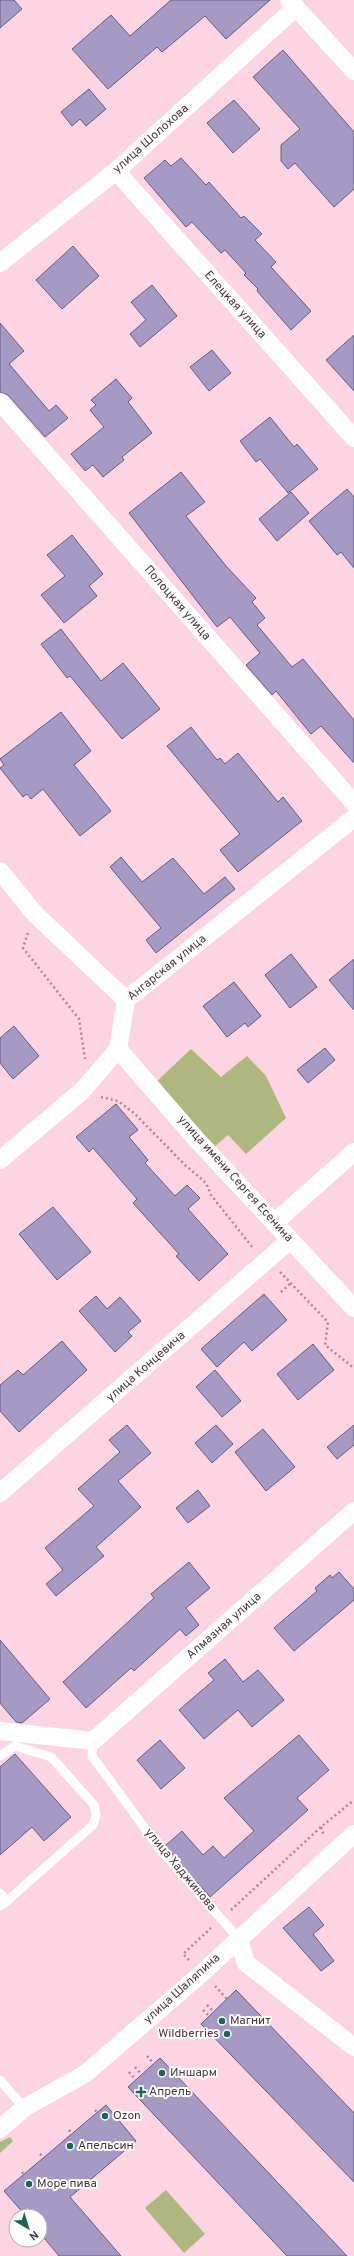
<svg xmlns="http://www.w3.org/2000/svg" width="354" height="2256" font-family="Overpass,sans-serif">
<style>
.green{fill:#adb77e}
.building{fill:#a49ac4;stroke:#655b81}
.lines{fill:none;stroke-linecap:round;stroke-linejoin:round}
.path{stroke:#a68892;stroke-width:2.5;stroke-dasharray:2 3;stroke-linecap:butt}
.lane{stroke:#fff;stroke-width:9}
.street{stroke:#fff;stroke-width:18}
.poi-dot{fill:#1e6354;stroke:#fff;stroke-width:1.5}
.labels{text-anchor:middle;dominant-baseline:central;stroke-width:4;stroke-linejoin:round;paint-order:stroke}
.street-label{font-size:12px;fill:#48343b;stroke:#fff}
.poi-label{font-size:12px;fill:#48343b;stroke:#fff;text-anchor:start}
</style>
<rect width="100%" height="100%" fill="#fdd4e2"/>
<g class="green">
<path d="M191,1049L221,1077L247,1056L266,1076L286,1118L246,1154L228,1135L212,1149L154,1084Z"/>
<path d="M10,2137L13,2141L0,2153V2142Z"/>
<path d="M166,2190L205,2234L184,2253L145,2208Z"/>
</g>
<g class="building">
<path d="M0,0H14L22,9L0,28Z"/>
<path d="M171,0H270L226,39L205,16L162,52L157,47L108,89L72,49L111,15L130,36Z"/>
<path d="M283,50L354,132V189L334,207L295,163L288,169L281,161V145L300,129L253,77Z"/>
<path d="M89,89L106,109L86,126L80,119L72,126L61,112Z"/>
<path d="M234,100L260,129L233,153L207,123Z"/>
<path d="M181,158L206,185L209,182L241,218L244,216L262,234L255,240L276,262L271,267L311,311L291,330L257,291L258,289L244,275L246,273L225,250L221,253L192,222L186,227L144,178L165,160L171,166Z"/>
<path d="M73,246L99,276L62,309L36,280Z"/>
<path d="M152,285L177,316L140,347L130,334L146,320L131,302Z"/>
<path d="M0,323L24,351L9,364L49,411L56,405L68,418L45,437L8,395L0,392Z"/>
<path d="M354,335V391L326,360Z"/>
<path d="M212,350L231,373L209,391L190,367Z"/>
<path d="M116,379L132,398L128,402L152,433L122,457L124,460L103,477L93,465L85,471L71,454L104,427L90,410L96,405L91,400Z"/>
<path d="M270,417L294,447L297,444L318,469L288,493L260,459L256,462L240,441Z"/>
<path d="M181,472L205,502L186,516L226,566L256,598L252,602L265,618L257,625L292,667L303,659L354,720V763L321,726L311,734L276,691L272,695L246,665L260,653L230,617L217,627L129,513Z"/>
<path d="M347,489L354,497V568L341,552L337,555L309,521Z"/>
<path d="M291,492L309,513L277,541L259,519Z"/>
<path d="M72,535L103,574L89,586L97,596L64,623L41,595L65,576L47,555Z"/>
<path d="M61,629L101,681L123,663L160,709L122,739L70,676L67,678L41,644Z"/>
<path d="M61,712L91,751L74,765L111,811L80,836L43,789L31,799L27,794L23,797L0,768L4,765L0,759Z"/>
<path d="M191,727L217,760L220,758L225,764L238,753L278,802L283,797L302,821L238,872L220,850L240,834L167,746Z"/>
<path d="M121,857L142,882L173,858L204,894L225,877L235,889L156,953L146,940L161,928L110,867Z"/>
<path d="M291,954L317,987L290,1008L265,975Z"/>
<path d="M354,959V1010L329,980Z"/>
<path d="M234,982L261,1016L248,1027L245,1023L227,1037L203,1006Z"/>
<path d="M14,1026L39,1056L13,1079L0,1063V1038Z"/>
<path d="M325,1048L335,1060L308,1083L297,1070Z"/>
<path d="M116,1104L138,1130L129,1137L148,1160L145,1163L175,1196L187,1185L200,1198L188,1209L228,1254L199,1281L176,1256L179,1254L133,1203L137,1199L93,1148L89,1152L76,1137Z"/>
<path d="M53,1207L91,1252L57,1280L19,1234Z"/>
<path d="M264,1294L287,1320L252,1351L244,1342L217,1367L201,1349Z"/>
<path d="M96,1296L107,1309L120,1297L141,1321L128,1332L132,1336L115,1352L79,1311Z"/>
<path d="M62,1341L87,1370L19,1432L0,1411V1385L18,1370L23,1375Z"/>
<path d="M313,1344L334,1370L298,1400L277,1374Z"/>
<path d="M215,1370L241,1401L222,1417L196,1387Z"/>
<path d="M127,1425L151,1453L118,1481L141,1507L96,1547L104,1556L56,1596L46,1584L63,1570L45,1548L94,1506L78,1489L120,1452L109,1440Z"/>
<path d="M216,1425L233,1444L212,1463L195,1443Z"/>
<path d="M354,1425V1445L337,1459L327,1447Z"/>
<path d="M263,1429L295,1467L266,1491L235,1452Z"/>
<path d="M198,1490L210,1506L188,1523L176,1508Z"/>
<path d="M189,1562L210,1588L186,1608L199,1625L186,1636L180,1629L134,1671L131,1668L86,1708L63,1682L154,1598L151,1594Z"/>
<path d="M339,1572L354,1589V1600L294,1651L274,1628L317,1591L315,1588L330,1575L332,1578Z"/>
<path d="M0,1640L50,1699L22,1723L16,1722L0,1703Z"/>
<path d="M225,1659L243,1682L258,1670L284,1700L252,1727L238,1710L204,1739L179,1710L214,1680L208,1673Z"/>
<path d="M299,1735L329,1770L297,1798L308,1810L210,1897L165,1846L182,1831L203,1855L213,1846L224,1858L254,1831L224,1798Z"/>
<path d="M160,1740L185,1768L161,1789L137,1760Z"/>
<path d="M15,1754L71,1817L44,1841L32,1827L0,1855V1767Z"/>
<path d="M309,1907L324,1925L313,1934L334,1961L321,1971L283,1928Z"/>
<path d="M236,1990L354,2113V2182L201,2024Z"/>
<path d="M160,2058L347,2256H287L223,2188L128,2087Z"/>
<path d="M106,2105L136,2141L70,2197L121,2256H59L40,2233V2216H26L4,2191Z"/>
</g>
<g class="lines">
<g class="path">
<path d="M28,933L23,948L79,1019L85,1059"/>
<path d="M101,1097L118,1101L134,1113L185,1165L206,1183L211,1195L253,1248"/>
<path d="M280,1272L328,1322L325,1345L354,1368"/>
<path d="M281,1292L292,1282"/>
<path d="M321,1827L324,1836"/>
<path d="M231,1910L321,1827L354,1800"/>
<path d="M189,1960L183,1954L211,1928"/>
<path d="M215,1986L227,1999"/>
<path d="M207,2005L214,2012"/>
<path d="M203,2010L209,2016"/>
<path d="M147,2056L154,2064"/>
<path d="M135,2067L142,2075"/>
<path d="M129,2072L136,2080"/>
<path d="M95,2110L97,2113"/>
<path d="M69,2130L72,2134"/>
<path d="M40,2154L44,2158"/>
<path d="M22,2172L24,2175"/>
</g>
<g class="lane">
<path d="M93,1741L92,1756L160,1849L238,1938"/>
<path d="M0,1756L15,1746L51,1757L94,1805L96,1815L93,1825L7,1901"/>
<path d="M0,1893L7,1901L0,1906"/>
<path d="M0,2080L24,2108"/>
</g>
<g class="street">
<path d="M289,0L354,71"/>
<path d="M116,171L354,438"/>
<path d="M0,263L116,171L295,8"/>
<path d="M0,402L354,803"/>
<path d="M0,871L35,914L126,1000"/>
<path d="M118,1049L196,1139L354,1308"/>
<path d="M0,1160L82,1091L118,1049L126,1000L354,818"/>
<path d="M274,1223L354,1152"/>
<path d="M0,1493L290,1240"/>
<path d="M0,1731L93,1741L354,1511"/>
<path d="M238,1938L246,1963L354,2047"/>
<path d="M0,2129L24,2108L85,2074L202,1973L354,1834"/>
</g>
</g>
<g class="poi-dot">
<circle cx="222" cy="2021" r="4"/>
<circle cx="227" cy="2034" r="4"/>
<circle cx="162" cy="2073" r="4"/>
<path d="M139 2086h4v4h4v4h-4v4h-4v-4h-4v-4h4z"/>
<circle cx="105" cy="2116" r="4"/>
<circle cx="70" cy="2146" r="4"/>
<circle cx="29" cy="2184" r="4"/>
</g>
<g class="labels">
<g class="street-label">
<text transform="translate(151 139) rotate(-42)">улица Шолохова</text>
<text transform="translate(235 305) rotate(48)">Елецкая улица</text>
<text transform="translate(177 603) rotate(49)">Полоцкая улица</text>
<text transform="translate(167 968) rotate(-39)">Ангарская улица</text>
<text transform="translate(235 1179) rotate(48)">улица имени Сергея Есенина</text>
<text transform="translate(146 1367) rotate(-41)">улица Концевича</text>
<text transform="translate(224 1626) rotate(-41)">Алмазная улица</text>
<text transform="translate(180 1870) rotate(50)">улица Хаджинова</text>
<text transform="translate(182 1989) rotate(-42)">улица Шаляпина</text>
</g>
<g class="poi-label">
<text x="230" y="2021">Магнит</text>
<text x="219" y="2034" text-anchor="end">Wildberries</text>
<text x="170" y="2073">Иншарм</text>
<text x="149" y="2092">Апрель</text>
<text x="113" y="2116">Ozon</text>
<text x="78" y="2146">Апельсин</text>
<text x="37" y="2184">Море пива</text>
</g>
</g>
<g transform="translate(28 2228) rotate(142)"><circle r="19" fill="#ffffff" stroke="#b6aeb1"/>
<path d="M0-3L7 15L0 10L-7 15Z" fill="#1e6354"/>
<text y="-6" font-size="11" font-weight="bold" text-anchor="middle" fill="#48343b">N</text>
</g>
</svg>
